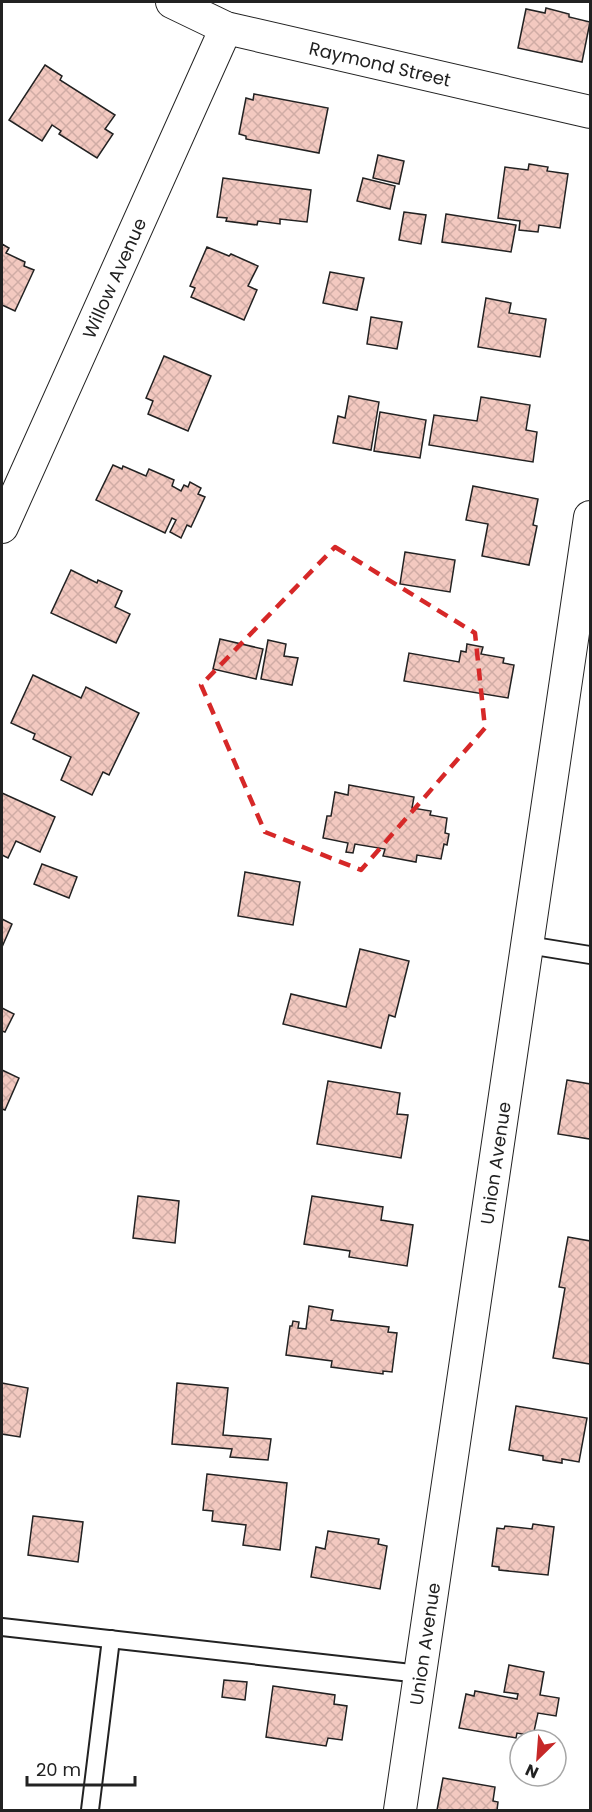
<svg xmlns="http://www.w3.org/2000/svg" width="592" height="1812" font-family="Poppins,sans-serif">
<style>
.building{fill:url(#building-cross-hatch);stroke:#222;stroke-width:1.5}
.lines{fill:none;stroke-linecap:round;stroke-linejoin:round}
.lane-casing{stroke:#222;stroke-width:20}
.street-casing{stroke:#222;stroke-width:34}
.lane{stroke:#fff;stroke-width:16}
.street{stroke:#fff;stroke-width:32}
.marked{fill:none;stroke:#d62828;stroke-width:4.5;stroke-dasharray:12 8;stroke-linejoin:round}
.labels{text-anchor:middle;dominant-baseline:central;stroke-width:4.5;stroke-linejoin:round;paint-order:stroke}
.street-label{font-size:18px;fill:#222;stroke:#fff}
</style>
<defs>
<pattern id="building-cross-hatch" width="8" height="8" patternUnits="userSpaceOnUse" patternTransform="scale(1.5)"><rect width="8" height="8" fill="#f3c9c0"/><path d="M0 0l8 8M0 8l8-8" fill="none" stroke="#d0aca5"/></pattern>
</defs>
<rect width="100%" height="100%" fill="#fff"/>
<g class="building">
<path d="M546,8L569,14V17L590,22L582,62L518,48L526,9L545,13Z"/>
<path d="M45,65L62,76L60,80L115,115L105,129L113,134L97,158L59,134L61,131L52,125L42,141L9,120Z"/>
<path d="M254,94L328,108L319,153L246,139V136L239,134L246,98L253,100Z"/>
<path d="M378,155L404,161L399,184L373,178Z"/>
<path d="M529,164L548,167L547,171L568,174L560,228L539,225L538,232L519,230L520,221L498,218L505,167L528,170Z"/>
<path d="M223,178L311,190L307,222L280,219V224L258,221L257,225L226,221L227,218L217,217Z"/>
<path d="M363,178L395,186L390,209L357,201Z"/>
<path d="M404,212L426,215L421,244L399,240Z"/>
<path d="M446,214L516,225L511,252L442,242Z"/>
<path d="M2,244L9,248L6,253L25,262L24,266L34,270L15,311L2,305Z"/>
<path d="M207,247L229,256L231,254L258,266L248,286L257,290L244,320L191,297L195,288L190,286Z"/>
<path d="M330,272L364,278L357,310L323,303Z"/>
<path d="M486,298L511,303L509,313L546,319L540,357L478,347Z"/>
<path d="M371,317L402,322L397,349L367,344Z"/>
<path d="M164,356L211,376L188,431L148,414L153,401L146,398Z"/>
<path d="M349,396L379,402L371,450L333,443L338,416L345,418Z"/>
<path d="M481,397L530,405L526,430L537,432L533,462L429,445L434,415L477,421Z"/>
<path d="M380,412L426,420L420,458L374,451Z"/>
<path d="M113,465L122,469L123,466L146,476L149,469L174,480L172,486L181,491L184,485L188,487L190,482L201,488L198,494L205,497L191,527L187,525L181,538L170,532L176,520L172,518L165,533L96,500Z"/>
<path d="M473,486L538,499L533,525L537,526L529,565L482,556L488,524L466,520Z"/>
<path d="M405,552L455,560L450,592L400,584Z"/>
<path d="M71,570L97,583L98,580L122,591L115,607L130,614L116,643L51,613Z"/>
<path d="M220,639L263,649L256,679L213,669Z"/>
<path d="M268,640L286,644L284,656L298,658L292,685L261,679Z"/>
<path d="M467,644L483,647L481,654L504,658L503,663L514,665L508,698L404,681L409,653L459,662L461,651L466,652Z"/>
<path d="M33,675L81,698L86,687L139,713L109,775L103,772L92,795L61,780L71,757L33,739L35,734L11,723Z"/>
<path d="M349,785L414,797L412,808L431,811L430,815L447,818L445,833L449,834L447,845L444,844L441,859L417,855L416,862L383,856L385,849L355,844L353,853L346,852L348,843L323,838L327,816H331L335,792L348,795Z"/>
<path d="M2,793L55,817L40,852L16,841L8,858L2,855Z"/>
<path d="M42,864L77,877L69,898L34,884Z"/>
<path d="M245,872L300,882L293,925L238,916Z"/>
<path d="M2,919L12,924L2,947Z"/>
<path d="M360,949L409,961L395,1017L389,1015L381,1048L283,1024L291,994L346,1007Z"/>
<path d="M2,1008L14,1014L5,1032L2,1031Z"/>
<path d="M2,1070L19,1078L5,1110L2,1109Z"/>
<path d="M567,1080L590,1084V1139L558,1134Z"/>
<path d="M328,1081L400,1093L397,1114L408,1115L401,1158L317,1144Z"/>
<path d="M138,1196L179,1201L175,1243L133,1238Z"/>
<path d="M312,1196L383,1207L381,1220L413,1225L407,1266L349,1257L350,1251L304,1244Z"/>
<path d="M568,1237L590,1241V1364L553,1358L565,1288L559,1287Z"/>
<path d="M309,1306L333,1310L331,1320L389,1327L388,1332L397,1333L392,1372L383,1371V1374L331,1367L332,1361L286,1355L290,1326H292L293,1321L299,1322L298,1328L306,1329Z"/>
<path d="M2,1383L28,1388L20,1437L2,1434Z"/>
<path d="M177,1383L228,1388L223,1435L271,1439L268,1460L230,1457L232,1449L172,1444Z"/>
<path d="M516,1406L587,1418L579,1462L562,1459V1463L543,1460V1456L509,1450Z"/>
<path d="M207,1474L287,1483L280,1550L243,1545L246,1525L212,1521L213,1511L203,1510Z"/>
<path d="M33,1516L83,1522L78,1562L28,1555Z"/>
<path d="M533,1524L554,1527L548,1575L499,1570V1567L492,1566L497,1528L504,1529L505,1526L532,1529Z"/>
<path d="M328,1531L379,1539L378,1544L387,1546L380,1589L311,1577L316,1547L325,1549Z"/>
<path d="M509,1665L544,1672L540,1695L559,1698L556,1716L538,1713L533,1736L517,1733L516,1738L459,1728L466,1694L474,1696L475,1691L517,1699L518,1694L504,1692Z"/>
<path d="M224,1680L247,1682L245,1700L222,1697Z"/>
<path d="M273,1686L335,1695L334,1704L347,1706L342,1740L328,1738L326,1746L266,1737Z"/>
<path d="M443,1778L495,1787L493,1801L498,1802L497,1810H437Z"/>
</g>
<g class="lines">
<defs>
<g id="lane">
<path d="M528,945L590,955"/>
<path d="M2,1627L420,1674"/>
<path d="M90,1810L111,1639"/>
</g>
<g id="street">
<path id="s1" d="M172,2L226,28L590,112"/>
<path id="s2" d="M2,527L226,28"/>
<path id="s3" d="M400,1810L590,517"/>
</g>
</defs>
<use href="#lane" class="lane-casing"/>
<use href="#street" class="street-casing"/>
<use href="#lane" class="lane"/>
<use href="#street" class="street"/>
</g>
<path class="marked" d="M335,547L475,633L485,728L361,870L265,832L201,685Z"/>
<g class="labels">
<g class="street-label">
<text stroke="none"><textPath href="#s1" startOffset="218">Raymond Street</textPath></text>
<text stroke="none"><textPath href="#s2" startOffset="273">Willow Avenue</textPath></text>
<text stroke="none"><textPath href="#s3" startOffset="654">Union Avenue</textPath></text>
<text stroke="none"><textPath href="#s3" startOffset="168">Union Avenue</textPath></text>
</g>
</g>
<rect width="592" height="1812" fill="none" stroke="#222222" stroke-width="6"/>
<g transform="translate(538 1758) rotate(205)"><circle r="28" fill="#ffffff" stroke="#a7a7a7" stroke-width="1.5"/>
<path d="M0-4.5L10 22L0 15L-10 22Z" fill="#c62828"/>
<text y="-9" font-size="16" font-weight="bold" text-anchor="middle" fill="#222222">N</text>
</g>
<path d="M27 1776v9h108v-9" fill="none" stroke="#222222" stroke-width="3"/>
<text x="36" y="1776" font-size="18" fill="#222222" stroke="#ffffff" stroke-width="4.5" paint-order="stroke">20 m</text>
</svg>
